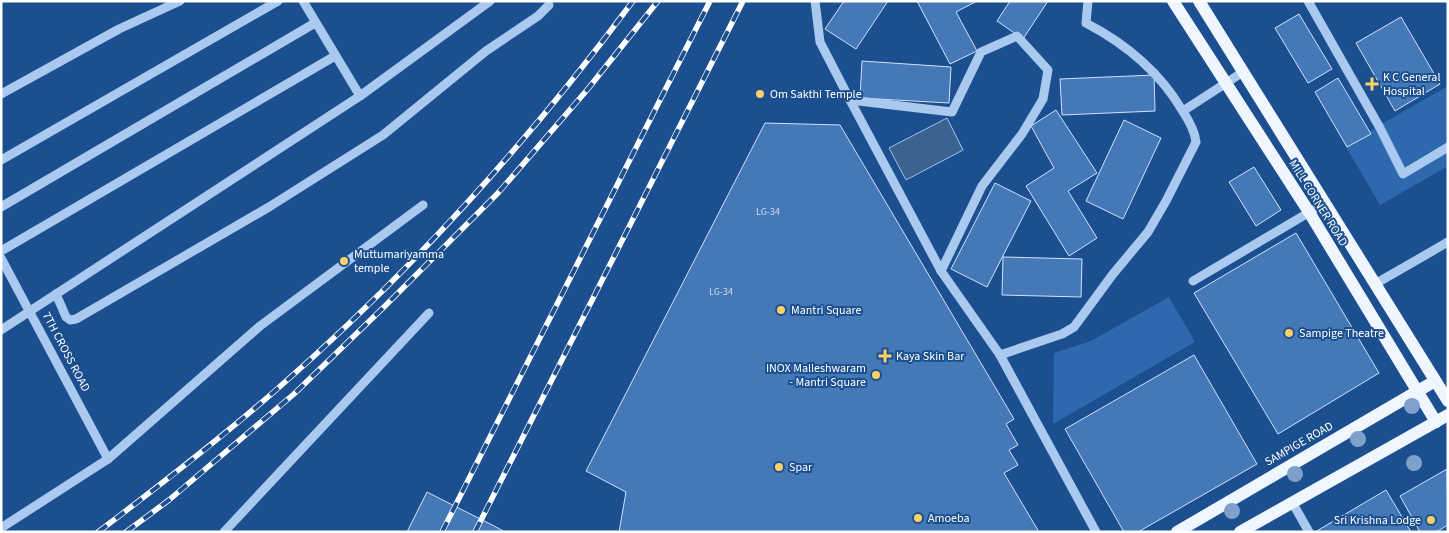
<svg xmlns="http://www.w3.org/2000/svg" width="1449" height="533" font-family="'Source Sans 3',sans-serif">
<style>
.green{fill:#2e69ad}
.water{fill:#3c6290;stroke:#9cc4f0}
.building{fill:#4478b7;stroke:#cfe3fa}
.lines{fill:none;stroke-linecap:round;stroke-linejoin:round}
.minor{stroke:#a9c9ee;stroke-width:9}
.major{stroke:#f0f6ff;stroke-width:12}
.rail-casing{stroke:#fff;stroke-width:5.5}
.rail{stroke:#1b4f8f;stroke-width:4;stroke-dasharray:11;stroke-linecap:butt}
.tree{fill:#7ea0ca}
.poi-dot{fill:#ffd166;stroke:#1b4f8f;stroke-width:2}
.labels{text-anchor:middle;dominant-baseline:central;stroke-width:4;stroke-linejoin:round;paint-order:stroke}
.number-label{font-size:10px;fill:#d0dded}
.poi-label{font-size:12px;fill:#fff;stroke:#1b4f8f;text-anchor:start}
.street-label{font-size:12px;fill:#fff;stroke:#1b4f8f}
</style>
<rect width="100%" height="100%" fill="#1b4f8f"/>
<g class="green">
<path d="M1448,86V166L1380,205L1345,145Z"/>
<path d="M1169,297L1195,342L1053,424L1054,353L1091,341Z"/>
</g>
<path class="water" d="M947,118L963,150L906,180L889,148Z"/>
<g class="building">
<path d="M844,1H888L856,49L825,29Z"/>
<path d="M917,1H977L956,12L977,51L950,64Z"/>
<path d="M1010,1H1048L1023,39L997,21Z"/>
<path d="M1299,14L1332,69L1308,83L1275,28Z"/>
<path d="M1401,17L1440,84L1395,111L1356,43Z"/>
<path d="M862,61L951,67L949,103L860,98Z"/>
<path d="M1154,75L1155,111L1062,115L1060,79Z"/>
<path d="M1338,78L1371,134L1347,147L1315,92Z"/>
<path d="M1056,110L1097,173L1068,191L1097,238L1069,256L1026,186L1054,168L1031,126Z"/>
<path d="M1124,120L1161,138L1123,219L1086,201Z"/>
<path d="M765,123L840,125L1014,419L1006,424L1018,445L1009,450L1018,465L1004,473L1039,532H619L626,492L586,471Z"/>
<path d="M1254,167L1281,210L1256,226L1229,182Z"/>
<path d="M995,183L1031,201L987,287L951,269Z"/>
<path d="M1296,233L1379,373L1278,434L1194,293Z"/>
<path d="M1003,257L1082,259L1081,297L1002,295Z"/>
<path d="M1194,355L1257,464L1138,532H1124L1065,429Z"/>
<path d="M1447,469L1448,525L1436,532H1420L1400,496Z"/>
<path d="M1386,490L1411,532H1315Z"/>
<path d="M427,492L498,528L505,532H407Z"/>
</g>
<g class="lines">
<g class="minor">
<path d="M303,1L360,96"/>
<path d="M815,1L820,42L850,100L941,271L1000,355L1096,532"/>
<path d="M1308,1L1380,128L1403,174L1448,147"/>
<path d="M1,94L119,29L180,1"/>
<path d="M850,100L952,112L981,52L1017,36L1048,70L1043,99L1022,134L982,186L941,271"/>
<path d="M1183,111L1243,72"/>
<path d="M1,160L278,1"/>
<path d="M1,207L315,23"/>
<path d="M1,251L335,56"/>
<path d="M1,258L108,459"/>
<path d="M1193,281L1325,203"/>
<path d="M1375,284L1448,242"/>
<path d="M56,294L66,317L70,320L76,319L269,207L383,135L486,51L538,16L549,5"/>
<path d="M1,330L360,96L490,1"/>
<path d="M1000,355L1062,334L1074,327L1113,274L1148,232L1166,201L1196,142C1195,131 1188,119 1182,110C1159,71 1126,44 1086,23L1088,1"/>
<path d="M1292,502L1309,532"/>
<path d="M1,528L108,459L260,326L423,205"/>
<path d="M224,532L429,313"/>
</g>
<g class="major">
<path d="M1173,1L1309,212L1436,422"/>
<path d="M1199,1L1448,401"/>
<path d="M1177,532L1435,381"/>
<path d="M1240,532L1448,415"/>
</g>
<defs>
<g id="rail">
<path d="M98,532C159,486 219,440 276,390C408,275 529,141 633,1"/>
<path d="M126,532L169,500L294,394L385,306L498,193L587,90L658,1"/>
<path d="M442,532L710,1"/>
<path d="M475,532L743,1"/>
</g>
</defs>
<use href="#rail" class="rail-casing"/>
<use href="#rail" class="rail"/>
</g>
<g class="tree">
<circle cx="1412" cy="406" r="8"/>
<circle cx="1358" cy="439" r="8"/>
<circle cx="1414" cy="463" r="8"/>
<circle cx="1295" cy="474" r="8"/>
<circle cx="1232" cy="511" r="8"/>
</g>
<g class="poi-dot">
<path d="M1369.5 76.5h5v5h5v5h-5v5h-5v-5h-5v-5h5z"/>
<circle cx="760" cy="94" r="5"/>
<circle cx="344" cy="261" r="5"/>
<circle cx="781" cy="310" r="5"/>
<circle cx="1289" cy="333" r="5"/>
<path d="M882.5 348.5h5v5h5v5h-5v5h-5v-5h-5v-5h5z"/>
<circle cx="876" cy="375" r="5"/>
<circle cx="779" cy="467" r="5"/>
<circle cx="918" cy="518" r="5"/>
<circle cx="1431" cy="520" r="5"/>
</g>
<g class="labels">
<g class="number-label">
<text x="768" y="212">LG-34</text>
<text x="721" y="292">LG-34</text>
</g>
<g class="poi-label">
<text x="1383" y="77">K C General<tspan x="1383" dy="14">Hospital</tspan></text>
<text x="770" y="94">Om Sakthi Temple</text>
<text x="354" y="254">Muttumariyamma<tspan x="354" dy="14">temple</tspan></text>
<text x="791" y="310">Mantri Square</text>
<text x="1299" y="333">Sampige Theatre</text>
<text x="896" y="356">Kaya Skin Bar</text>
<text x="866" y="368" text-anchor="end">INOX Malleshwaram<tspan x="866" dy="14">- Mantri Square</tspan></text>
<text x="789" y="467">Spar</text>
<text x="928" y="518">Amoeba</text>
<text x="1421" y="520" text-anchor="end">Sri Krishna Lodge</text>
</g>
<g class="street-label">
<text transform="translate(1318 203) rotate(58)">MILL CORNER ROAD</text>
<text transform="translate(66 352) rotate(62)">7TH CROSS ROAD</text>
<text transform="translate(1299 444) rotate(-30)">SAMPIGE ROAD</text>
</g>
</g>
<rect width="1449" height="533" fill="none" stroke="#ffffff" stroke-width="5"/>
</svg>
